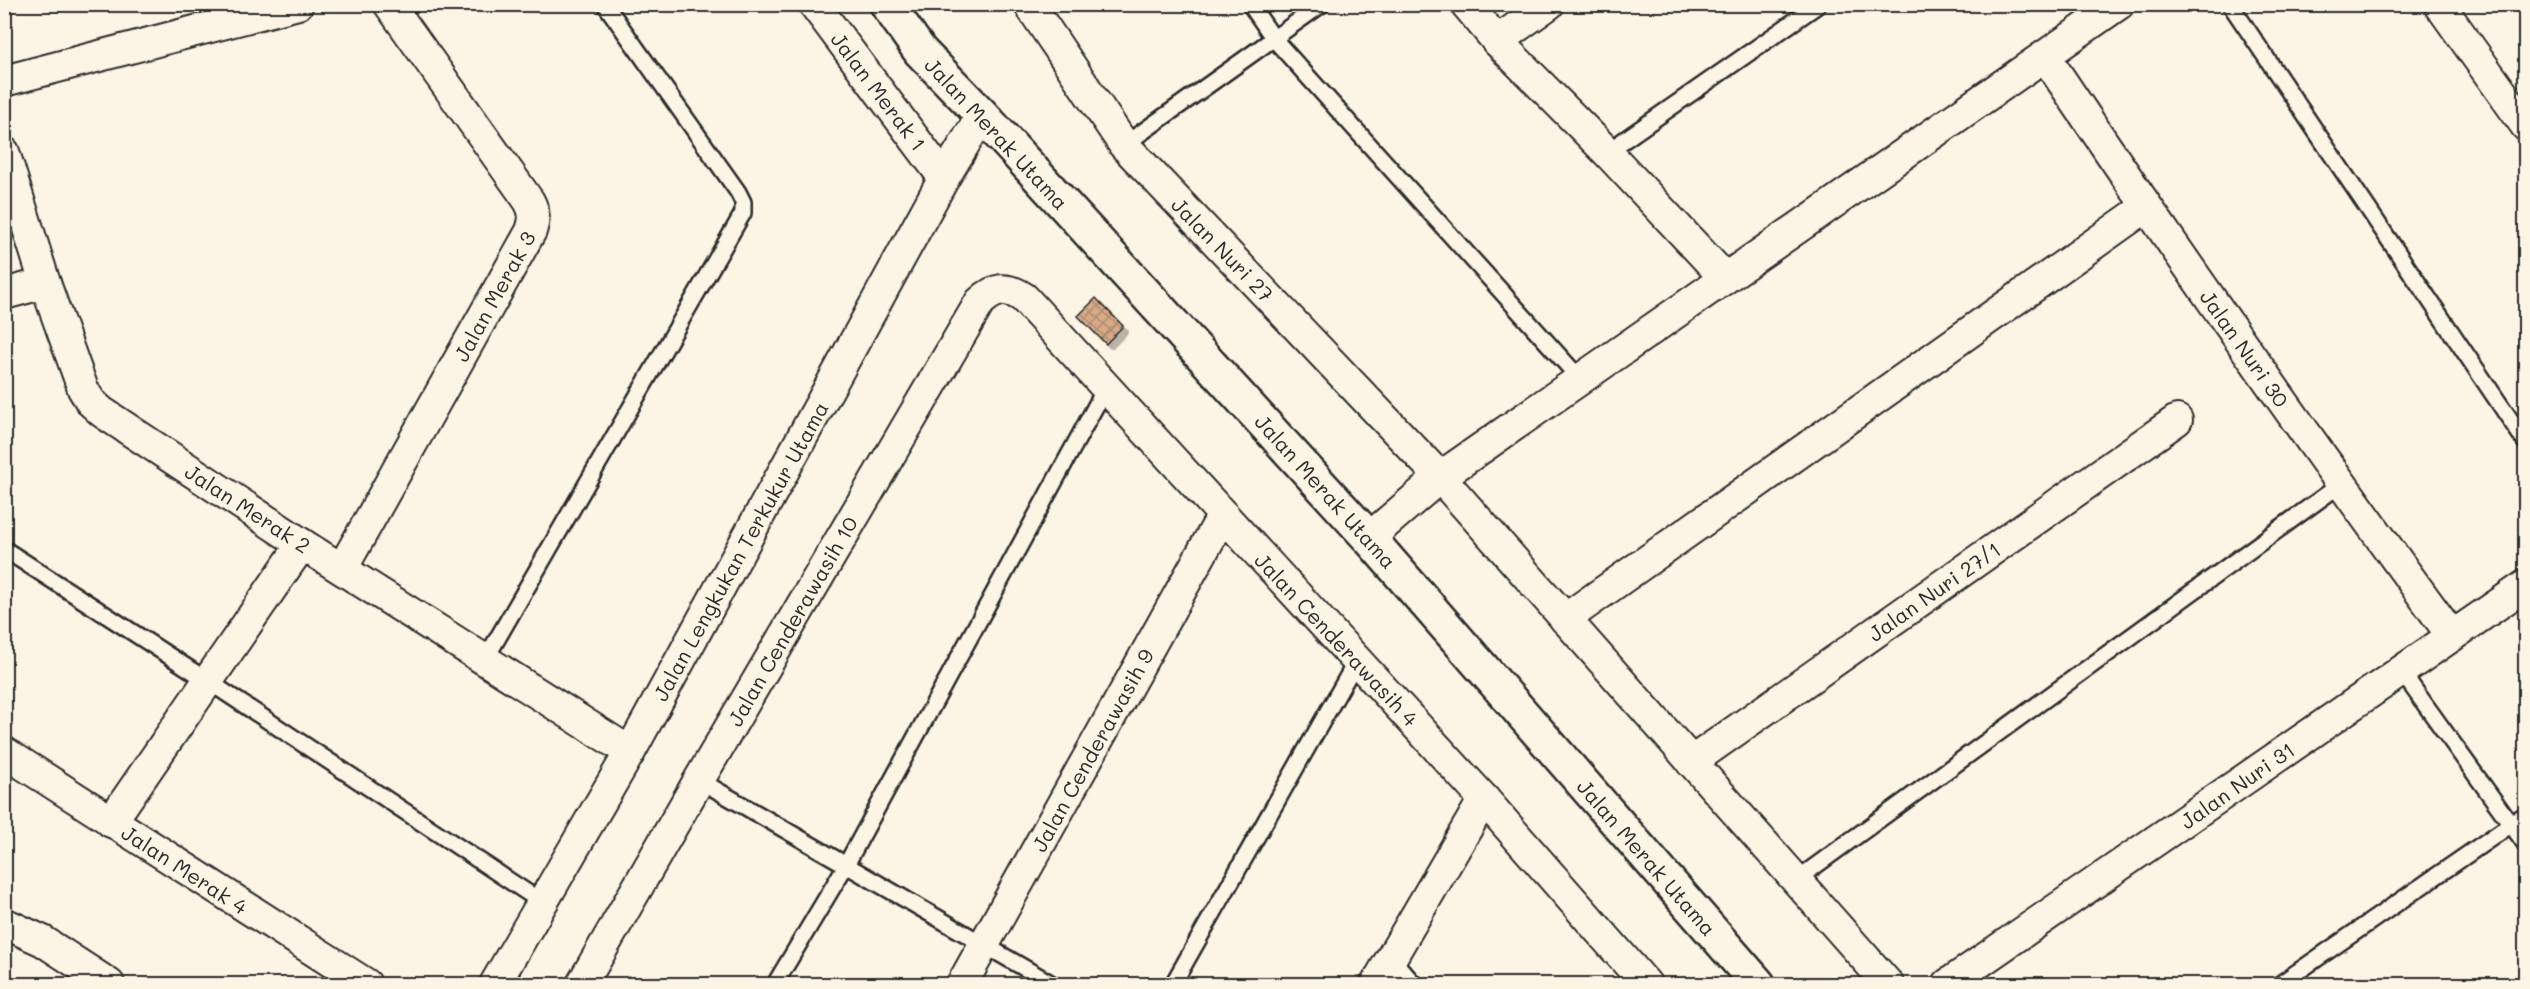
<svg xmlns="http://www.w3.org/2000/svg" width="2530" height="989" font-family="Mali,sans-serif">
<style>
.building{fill:url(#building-cross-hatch);stroke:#2b2b2b;stroke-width:1.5;filter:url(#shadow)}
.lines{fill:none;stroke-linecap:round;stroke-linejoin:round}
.service-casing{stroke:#2b2b2b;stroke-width:20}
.minor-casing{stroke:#2b2b2b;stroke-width:34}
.tertiary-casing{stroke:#2b2b2b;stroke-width:38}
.service{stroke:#fcf5e5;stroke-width:15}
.minor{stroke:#fcf5e5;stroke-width:30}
.tertiary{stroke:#fcf5e5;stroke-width:33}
.labels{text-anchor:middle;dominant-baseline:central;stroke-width:6;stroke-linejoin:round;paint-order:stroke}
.street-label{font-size:21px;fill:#2b2b2b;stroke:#fcf5e5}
</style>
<defs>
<pattern id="building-cross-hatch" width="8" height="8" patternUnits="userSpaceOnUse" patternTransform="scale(1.5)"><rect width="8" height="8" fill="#d7ab88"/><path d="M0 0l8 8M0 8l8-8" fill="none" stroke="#af8b6f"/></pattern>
<filter id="shadow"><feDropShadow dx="5.5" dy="5.5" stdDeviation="0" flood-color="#0004"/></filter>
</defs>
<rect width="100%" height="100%" fill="#fcf5e5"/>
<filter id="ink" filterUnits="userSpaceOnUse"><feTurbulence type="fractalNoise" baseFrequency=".0167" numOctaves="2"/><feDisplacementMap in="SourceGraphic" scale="12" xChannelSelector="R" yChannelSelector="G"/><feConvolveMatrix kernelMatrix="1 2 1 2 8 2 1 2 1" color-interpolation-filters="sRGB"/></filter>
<g filter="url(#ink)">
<path class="building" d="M1096,298L1123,326L1106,344L1078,316Z"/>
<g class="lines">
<defs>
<g id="service">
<path d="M1250,4L1274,39L1580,379"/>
<path d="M2230,4L2526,443"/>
<path d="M1124,145L1322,4"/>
<path d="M1607,152L1819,4"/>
<path d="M4,549L208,681L543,903"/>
<path d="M485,660L743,213V202L738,192L605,4"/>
<path d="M2401,671L2526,845"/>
<path d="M699,780L1052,984"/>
<path d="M1796,880L2341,484"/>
<path d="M1391,958L1414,984"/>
<path d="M775,984L846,865L1106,387"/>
<path d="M1173,984L1357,660"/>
<path d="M2280,984L2526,814"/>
</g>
<g id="minor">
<path d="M814,4L944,178"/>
<path d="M1029,4L1124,145L1440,477L1888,984"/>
<path d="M1466,4L1497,41L1607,152L1725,278"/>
<path d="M2439,4L2526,126"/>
<path d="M1497,41L1549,4"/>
<path d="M2045,56C2176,252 2312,445 2452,636"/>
<path d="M4,81L298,4"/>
<path d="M4,152L45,283L83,389L91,402L102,412L302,544L630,752"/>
<path d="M4,294L45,283"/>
<path d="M1369,538L1440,477L2119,4"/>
<path d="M342,569L531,231C535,219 535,212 529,201L389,4"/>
<path d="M1565,619L2146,207"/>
<path d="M4,752L366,984"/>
<path d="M1691,762L2177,420"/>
<path d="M111,822L302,544"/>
<path d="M4,923L43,941L109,984"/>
<path d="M495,984L630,752L944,178L982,115"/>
<path d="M582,984L699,780L980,302C995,288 1006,286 1024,298L1484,799L1646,984"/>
<path d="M962,984L1223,515"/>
<path d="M1376,984L1484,799"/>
<path d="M1948,984L2526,585"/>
</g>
<path id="tertiary" d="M887,4L920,51L982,115L1369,538L1758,984"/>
</defs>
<use href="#service" class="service-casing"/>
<use href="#minor" class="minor-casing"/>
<use href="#tertiary" class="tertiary-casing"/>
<use href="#service" class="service"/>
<use href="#minor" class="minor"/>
<use href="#tertiary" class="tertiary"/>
</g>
</g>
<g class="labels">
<g class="street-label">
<text transform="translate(879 91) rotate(53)">Jalan Merak 1</text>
<text transform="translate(997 133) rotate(47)">Jalan Merak Utama</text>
<text transform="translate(1223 249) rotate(46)">Jalan Nuri 27</text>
<text transform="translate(494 296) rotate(-61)">Jalan Merak 3</text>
<text transform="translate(2245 348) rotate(55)">Jalan Nuri 30</text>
<text transform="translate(1326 491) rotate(48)">Jalan Merak Utama</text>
<text transform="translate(248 508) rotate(33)">Jalan Merak 2</text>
<text transform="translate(740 551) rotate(-61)">Jalan Lengkukan Terkukur Utama</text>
<text transform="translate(1934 591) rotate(-35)">Jalan Nuri 27/1</text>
<text transform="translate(792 621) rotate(-60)">Jalan Cenderawasih 10</text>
<text transform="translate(1337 639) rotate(47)">Jalan Cenderawasih 4</text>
<text transform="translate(1092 750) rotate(-61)">Jalan Cenderawasih 9</text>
<text transform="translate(2237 785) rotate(-35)">Jalan Nuri 31</text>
<text transform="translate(1647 857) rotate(49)">Jalan Merak Utama</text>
<text transform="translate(185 869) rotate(33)">Jalan Merak 4</text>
</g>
</g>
<rect width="2530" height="989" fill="none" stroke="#fcf5e5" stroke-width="24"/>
<rect x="12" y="12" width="2506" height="965" fill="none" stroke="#2b2b2b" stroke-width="2" filter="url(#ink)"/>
</svg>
